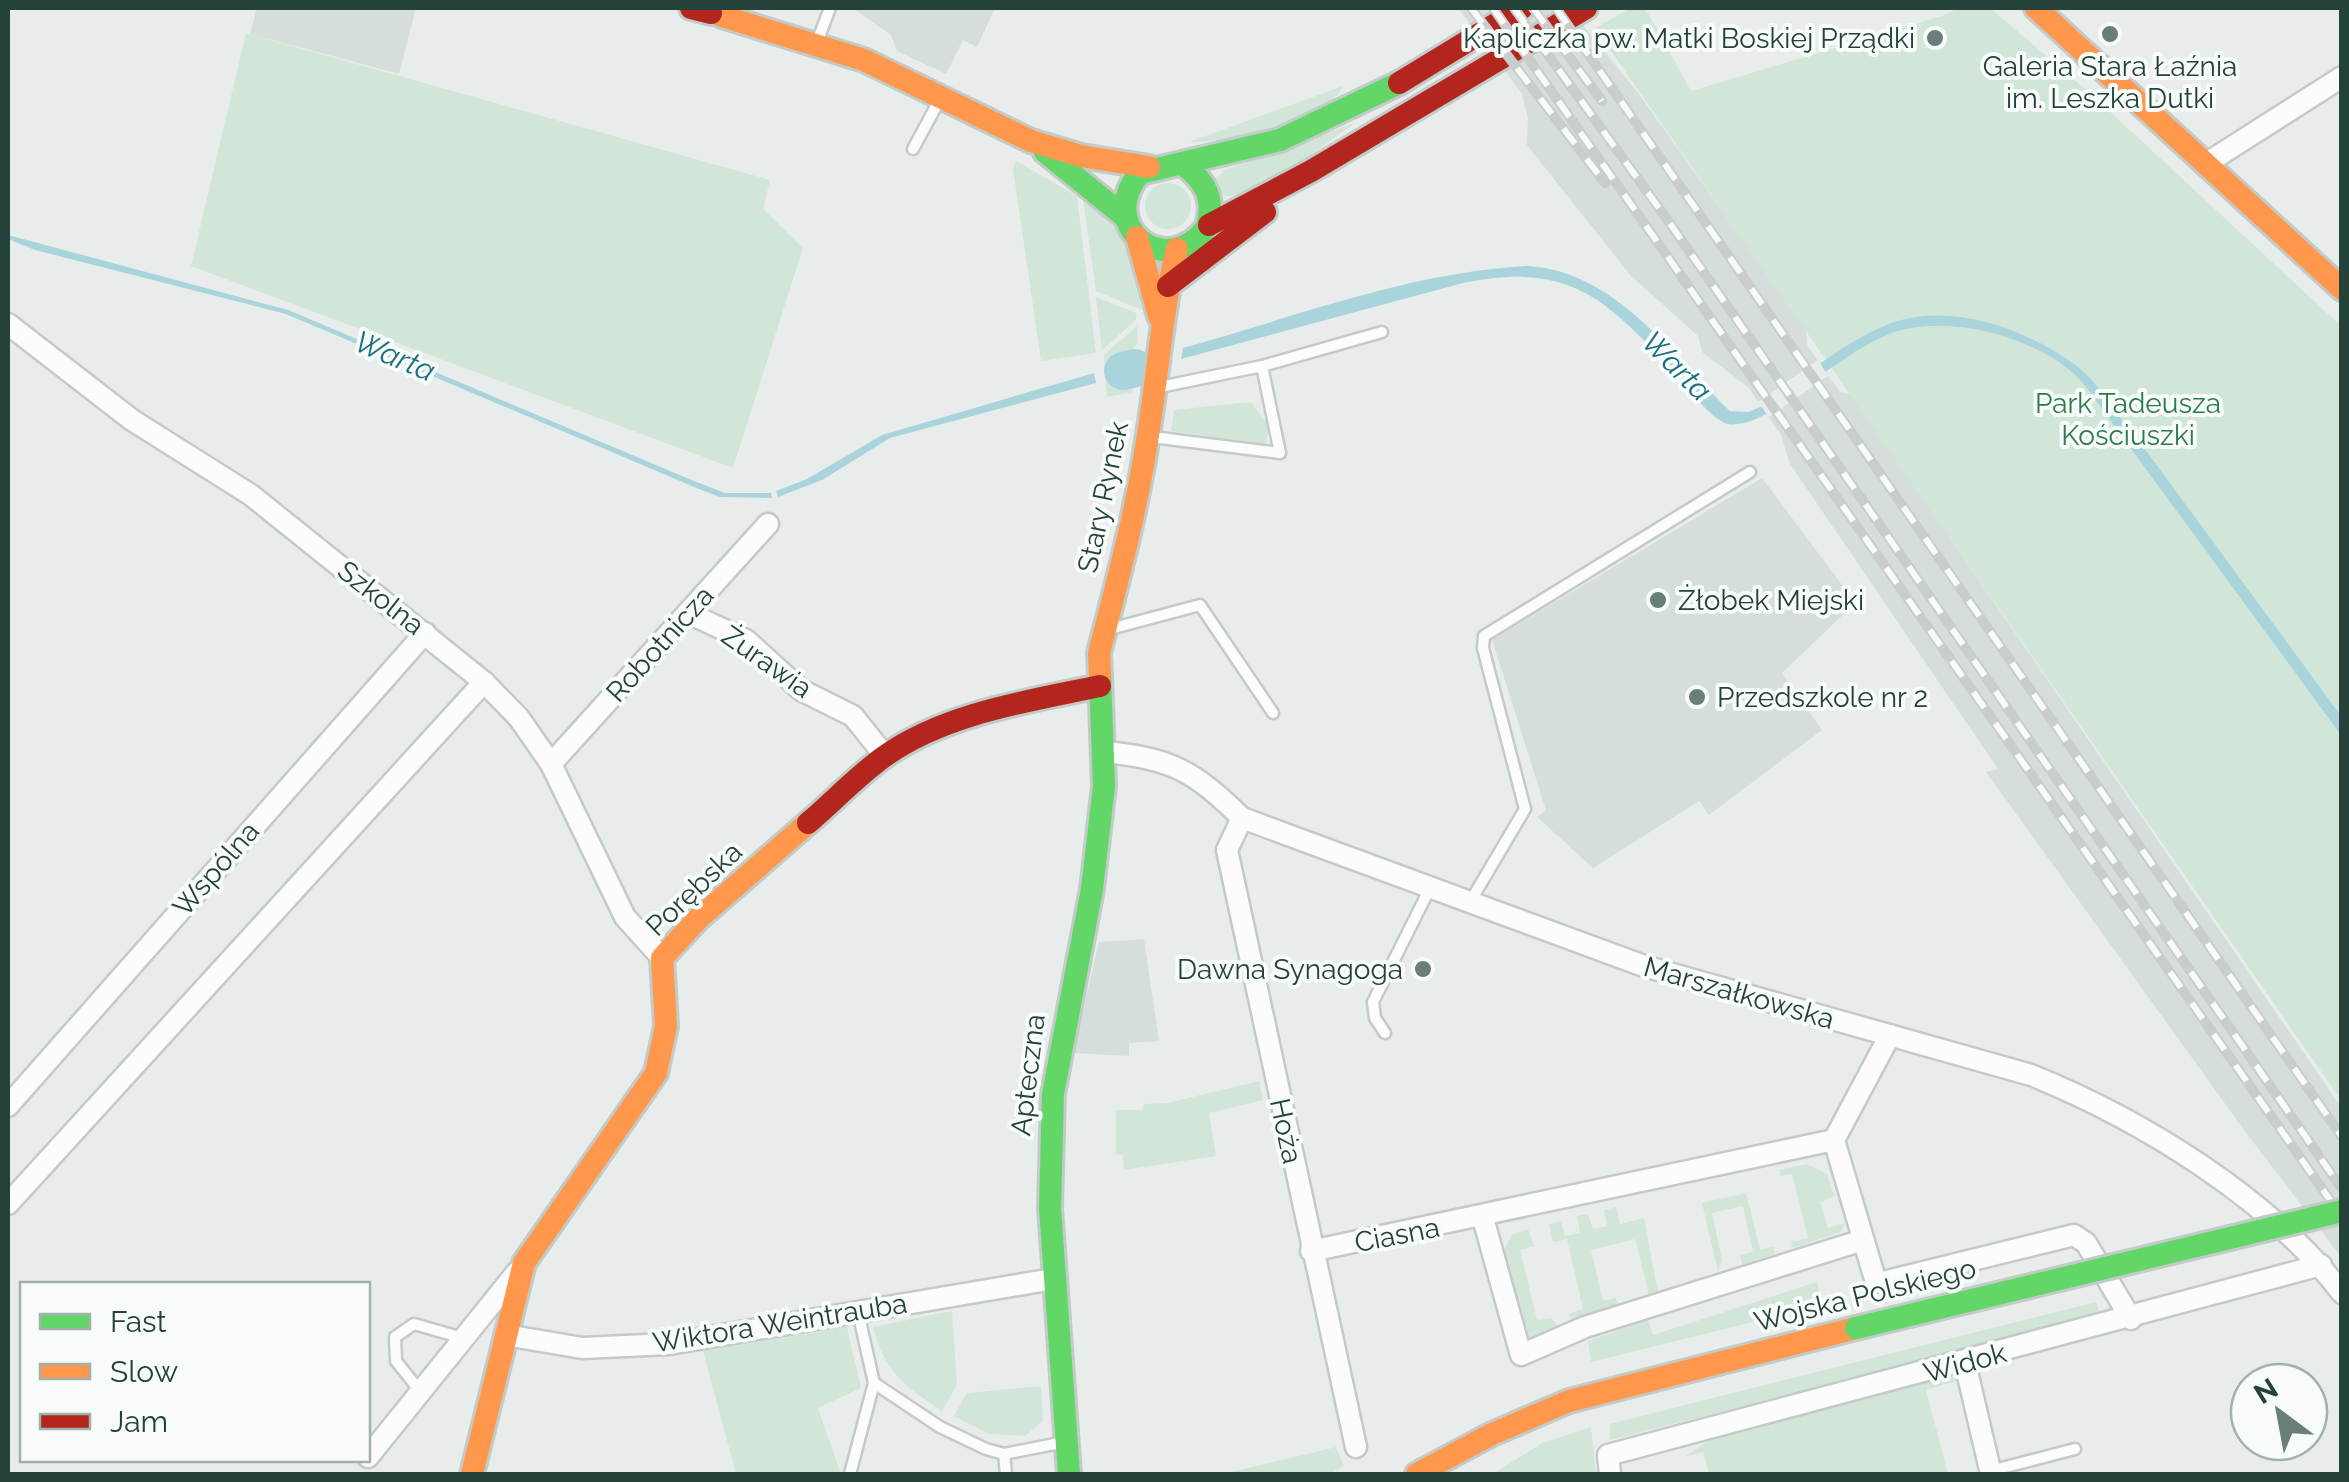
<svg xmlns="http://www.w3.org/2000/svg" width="2349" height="1482" font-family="Raleway,sans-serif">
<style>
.built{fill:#d6dedb}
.green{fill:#d1e6d8}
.water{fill:#a9d4db}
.pier{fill:#e8edeb}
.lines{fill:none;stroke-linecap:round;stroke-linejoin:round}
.river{stroke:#a9d4db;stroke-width:38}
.lane-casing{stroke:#c5cac8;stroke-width:15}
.street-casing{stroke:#c5cac8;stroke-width:25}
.fast-casing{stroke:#c3cbc8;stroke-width:28}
.slow-casing{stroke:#c3cbc8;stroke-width:28}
.jam-casing{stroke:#c3cbc8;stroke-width:28}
.lane{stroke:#fcfcfc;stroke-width:10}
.street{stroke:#fcfcfc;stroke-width:20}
.fast{stroke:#63d668;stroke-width:22}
.slow{stroke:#ff974d;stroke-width:22}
.jam{stroke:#b3261e;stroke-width:22}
.rail-casing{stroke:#c9cdcc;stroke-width:10}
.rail{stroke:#f7fbf9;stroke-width:6;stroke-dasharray:19;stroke-linecap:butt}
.fast-bridge-casing{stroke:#c3cbc8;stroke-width:28;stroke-linecap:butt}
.fast-bridge{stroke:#63d668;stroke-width:22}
.poi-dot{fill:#697e78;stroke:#f7fbf9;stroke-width:4}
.labels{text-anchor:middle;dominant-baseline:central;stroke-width:8;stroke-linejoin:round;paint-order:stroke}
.poi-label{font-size:28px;fill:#24423a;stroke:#f7fbf9;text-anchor:end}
.park-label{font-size:28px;fill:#2d7a4b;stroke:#f7fbf9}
.street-label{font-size:28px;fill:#24423a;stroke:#f7fbf9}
.water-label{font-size:30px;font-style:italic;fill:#1c6f80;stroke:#f7fbf9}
</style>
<rect width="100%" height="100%" fill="#e8edeb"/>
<g class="built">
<path d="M257,8H416L399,74L250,34Z"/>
<path d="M853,8H995L977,47L963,40L946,74L897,51L891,35Z"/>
<path d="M1458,8H1569L1639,94L1806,329L1807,345L1840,392L1851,394L2341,1107V1257L2244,1130L1986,772L1998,769L1790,464L1781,435L1748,387L1702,352L1698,336L1631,276L1527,145L1528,119L1522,94Z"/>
<path d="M1762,478L1848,593L1849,609L1782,673L1822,730L1709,815L1699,801L1593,868L1537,817L1546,810L1492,640Z"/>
<path d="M1144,939L1159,1041L1129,1043V1056L1073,1053L1099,942Z"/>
</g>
<g class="green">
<path d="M1631,8H1645L1691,91L1942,16L1959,8H1990L2091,94L2341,326V1100L1595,28Z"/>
<path d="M246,33L770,180L763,209L803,248L733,468L191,266Z"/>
<path d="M1343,86C1329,119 1225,144 1189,142Z"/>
<path d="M1357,122C1330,140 1250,205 1221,195L1215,179L1225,170Z"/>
<path d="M1016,161L1077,196L1096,353L1041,361L1013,169Z"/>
<circle cx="1168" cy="206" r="23"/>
<path d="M1082,192L1125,239L1142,310L1096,291Z"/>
<path d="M1096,297L1136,313V320L1102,350Z"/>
<path d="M1137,326L1138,342L1125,362L1133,392L1107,397L1104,355Z"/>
<path d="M1251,402L1269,426L1266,444L1171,431L1174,410Z"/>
<path d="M1259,1081L1263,1100L1209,1113L1216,1156L1124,1170L1123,1155L1116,1154V1110H1143L1144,1104L1167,1103Z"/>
<path d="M1807,1164L1826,1173L1835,1196L1820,1202L1828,1228L1845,1223L1841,1232L1793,1248L1791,1242L1808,1238L1792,1174L1781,1176L1779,1170Z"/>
<path d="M1746,1193L1760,1249L1774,1247L1775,1254L1742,1265L1740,1255L1753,1252L1743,1206L1712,1213L1722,1260L1718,1272L1702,1203Z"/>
<path d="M1616,1207L1620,1224L1644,1218L1658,1293L1649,1295L1635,1239L1591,1250L1603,1301L1616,1298L1618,1306L1573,1320L1568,1314L1583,1309L1567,1239L1553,1242L1549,1224L1561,1221L1565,1236L1580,1233L1577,1216L1588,1214L1593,1229L1607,1226L1604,1210Z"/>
<path d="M1528,1229L1534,1246L1520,1250L1537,1320L1551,1318L1557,1325L1556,1333L1533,1345L1523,1341L1502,1254L1512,1235Z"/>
<path d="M1817,1282L1822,1305L1591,1362L1588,1341L1648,1320L1653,1335Z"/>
<path d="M2096,1302L2100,1315L1610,1440V1424Z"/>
<path d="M952,1311L957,1385L942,1411C905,1387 884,1371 873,1327Z"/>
<path d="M847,1327L861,1388L818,1408L841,1474H736L703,1351Z"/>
<path d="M1959,1374V1380L1926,1390L1948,1474H1709L1703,1452L1686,1456L1711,1439Z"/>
<path d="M1041,1386L1043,1421L1025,1436L989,1434L954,1416L967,1393Z"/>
<path d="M1591,1427L1596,1474H1493L1542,1443Z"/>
<path d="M1336,1447L1344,1466L1329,1474H1223Z"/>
</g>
<g class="water">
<path d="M8,235L288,310L694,481L725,493H771L772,498L720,497L699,489L286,314L35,250L8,239Z"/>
<path d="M1528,266C1615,271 1672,355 1730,411L1749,412L1762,406C1801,378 1840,345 1884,326C1946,299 2027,328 2078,367C2099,384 2114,410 2131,432L2122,437C2109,419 2096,398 2081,381C2041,337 1943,311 1887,335C1859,347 1833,367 1808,384C1785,400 1757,428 1727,424C1706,415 1692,391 1677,375C1606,299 1571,261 1463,283L1181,359L1183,348C1295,317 1411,272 1528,266Z"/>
<path d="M1094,373L1096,383L890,438L822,480L778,497L776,491L807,479L882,435Z"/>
<path d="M2139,441L2341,716V735L2129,446Z"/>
</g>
<path class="pier" d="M1818,360L1828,376L1769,417L1758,402Z"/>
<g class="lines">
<path class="river" d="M1123,371L1135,368"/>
<defs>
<g id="lane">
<path d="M817,42L830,8"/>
<path d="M913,149L939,101"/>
<path d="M1262,366L1382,332"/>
<path d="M1152,437L1280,453L1262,366L1155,388"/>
<path d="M1110,629L1200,605L1273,713"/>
<path d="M1470,902L1525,809L1483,648L1484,636L1750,472"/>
<path d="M1385,1033L1375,1018L1373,1002L1430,888"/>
<path d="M858,1312L874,1383L940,1427L986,1449L1004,1454L1065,1442"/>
<path d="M420,1391L396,1361L395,1337L414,1324L463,1338"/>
<path d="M1004,1454L1006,1474"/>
<path d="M1990,1471L2075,1449"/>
<path d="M850,1474L874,1383"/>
</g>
<g id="street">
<path d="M2207,163L2342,77"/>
<path d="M8,324L132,420L251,495L484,682L519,718L551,764L625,917L662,958"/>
<path d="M688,613L746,640L801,690L853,716L885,756"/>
<path d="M1104,752C1171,758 1194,771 1242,818L1644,966L2031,1075C2140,1119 2270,1198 2342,1293"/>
<path d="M551,764L768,524"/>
<path d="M1242,818L1227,850L1356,1447"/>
<path d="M1890,1035L1834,1140L1875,1279L1883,1282L2074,1235L2086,1243L2131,1319"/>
<path d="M8,1106L425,633"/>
<path d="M8,1204L484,682"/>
<path d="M1483,1218L1521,1355L1585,1327L1863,1240"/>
<path d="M1311,1251L1834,1140"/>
<path d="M506,1335L582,1348L669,1344L1053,1279"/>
<path d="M1965,1363L1991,1474"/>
<path d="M368,1457L517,1272"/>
<path d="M1610,1474L1608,1455L2321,1265"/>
</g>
<g id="fast">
<path d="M1045,152L1125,217"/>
<path d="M1183,164C1206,182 1215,198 1207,227C1165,283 1095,225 1140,173L1280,140L1399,83"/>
<path d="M1069,1474L1050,1208L1053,1094L1092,889L1104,786L1100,675"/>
</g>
<g id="slow">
<path d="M2036,8L2342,289"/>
<path d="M722,16L864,60L1031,141L1081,156L1149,167"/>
<path d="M1137,237L1159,316"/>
<path d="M1100,675L1099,653C1117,583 1136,513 1147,441C1158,375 1161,315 1177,249"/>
<path d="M472,1474L524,1263L656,1073L666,1026L662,958L698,919L808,823"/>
<path d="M1417,1474L1492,1434L1569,1401L1856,1328"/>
</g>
<g id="jam">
<path d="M691,8L711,13"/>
<path d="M1399,83L1522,8"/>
<path d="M1209,225L1311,171L1586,8"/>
<path d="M1168,286L1265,212"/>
<path d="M808,823C834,801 858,775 885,756C946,713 1029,701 1100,686"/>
</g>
</defs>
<use href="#lane" class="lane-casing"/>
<use href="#street" class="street-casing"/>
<use href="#fast" class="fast-casing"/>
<use href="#slow" class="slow-casing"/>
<use href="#jam" class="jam-casing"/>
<use href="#lane" class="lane"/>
<use href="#street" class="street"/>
<use href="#fast" class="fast"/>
<use href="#slow" class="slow"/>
<use href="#jam" class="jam"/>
<defs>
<g id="rail">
<path d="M1471,8L1605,183"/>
<path d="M1493,8L2342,1217"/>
<path d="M1514,8L1664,215L2342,1189"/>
<path d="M1533,8L1602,101"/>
<path d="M1556,8L2342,1137"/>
</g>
</defs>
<use href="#rail" class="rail-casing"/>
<use href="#rail" class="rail"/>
<defs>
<path id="fast-bridge" d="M1856,1328L2342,1211"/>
</defs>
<use href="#fast-bridge" class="fast-bridge-casing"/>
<use href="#fast-bridge" class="fast-bridge"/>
</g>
<g class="poi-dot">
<circle cx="2110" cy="34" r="10"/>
<circle cx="1935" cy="38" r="10"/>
<circle cx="1658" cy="600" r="10"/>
<circle cx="1697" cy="697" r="10"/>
<circle cx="1423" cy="969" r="10"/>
</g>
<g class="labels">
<g class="poi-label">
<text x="1915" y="38">Kapliczka pw. Matki Boskiej Prządki</text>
<text x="2110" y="66" text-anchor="middle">Galeria Stara Łaźnia<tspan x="2110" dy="32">im. Leszka Dutki</tspan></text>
<text x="1678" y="600" text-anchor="start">Żłobek Miejski</text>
<text x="1717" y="697" text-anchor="start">Przedszkole nr 2</text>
<text x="1403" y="969">Dawna Synagoga</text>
</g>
<g class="park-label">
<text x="2128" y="403">Park Tadeusza<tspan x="2128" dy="32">Kościuszki</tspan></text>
</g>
<g class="street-label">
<text transform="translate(1103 497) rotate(-78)">Stary Rynek</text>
<text transform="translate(381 598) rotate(38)">Szkolna</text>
<text transform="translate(660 644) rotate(-48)">Robotnicza</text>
<text transform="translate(767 662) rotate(35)">Żurawia</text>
<text transform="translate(216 869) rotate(-49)">Wspólna</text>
<text transform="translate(694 889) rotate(-44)">Porębska</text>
<text transform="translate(1739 993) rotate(16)">Marszałkowska</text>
<text transform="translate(1028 1075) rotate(-83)">Apteczna</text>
<text transform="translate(1286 1131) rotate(78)">Hoża</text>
<text transform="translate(1397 1235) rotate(-11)">Ciasna</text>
<text transform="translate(1865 1295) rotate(-14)">Wojska Polskiego</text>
<text transform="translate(780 1323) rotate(-9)">Wiktora Weintrauba</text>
<text transform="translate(1965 1363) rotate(-15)">Widok</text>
</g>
<g class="water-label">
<text transform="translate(395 356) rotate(23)">Warta</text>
<text transform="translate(1677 366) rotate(45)">Warta</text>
</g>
</g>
<rect width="2349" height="1482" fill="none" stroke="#24423a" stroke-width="20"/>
<rect x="20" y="1282" width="350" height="180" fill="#f7fbf9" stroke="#a3b1ad" stroke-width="2.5"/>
<rect x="40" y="1314" width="50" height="15" fill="#63d668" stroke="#a3b1ad" stroke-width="2.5"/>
<text x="110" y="1332" font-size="30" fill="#24423a">Fast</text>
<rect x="40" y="1364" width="50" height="15" fill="#ff974d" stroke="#a3b1ad" stroke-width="2.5"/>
<text x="110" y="1382" font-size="30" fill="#24423a">Slow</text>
<rect x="40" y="1414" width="50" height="15" fill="#b3261e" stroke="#a3b1ad" stroke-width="2.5"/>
<text x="110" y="1432" font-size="30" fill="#24423a">Jam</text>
<g transform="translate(2279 1412) rotate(328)"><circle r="48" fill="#f7fbf9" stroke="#a3b1ad" stroke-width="2.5"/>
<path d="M0-8L18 38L0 25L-18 38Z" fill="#697e78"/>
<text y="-15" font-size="28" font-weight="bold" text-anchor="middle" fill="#24423a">N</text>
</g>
</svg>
